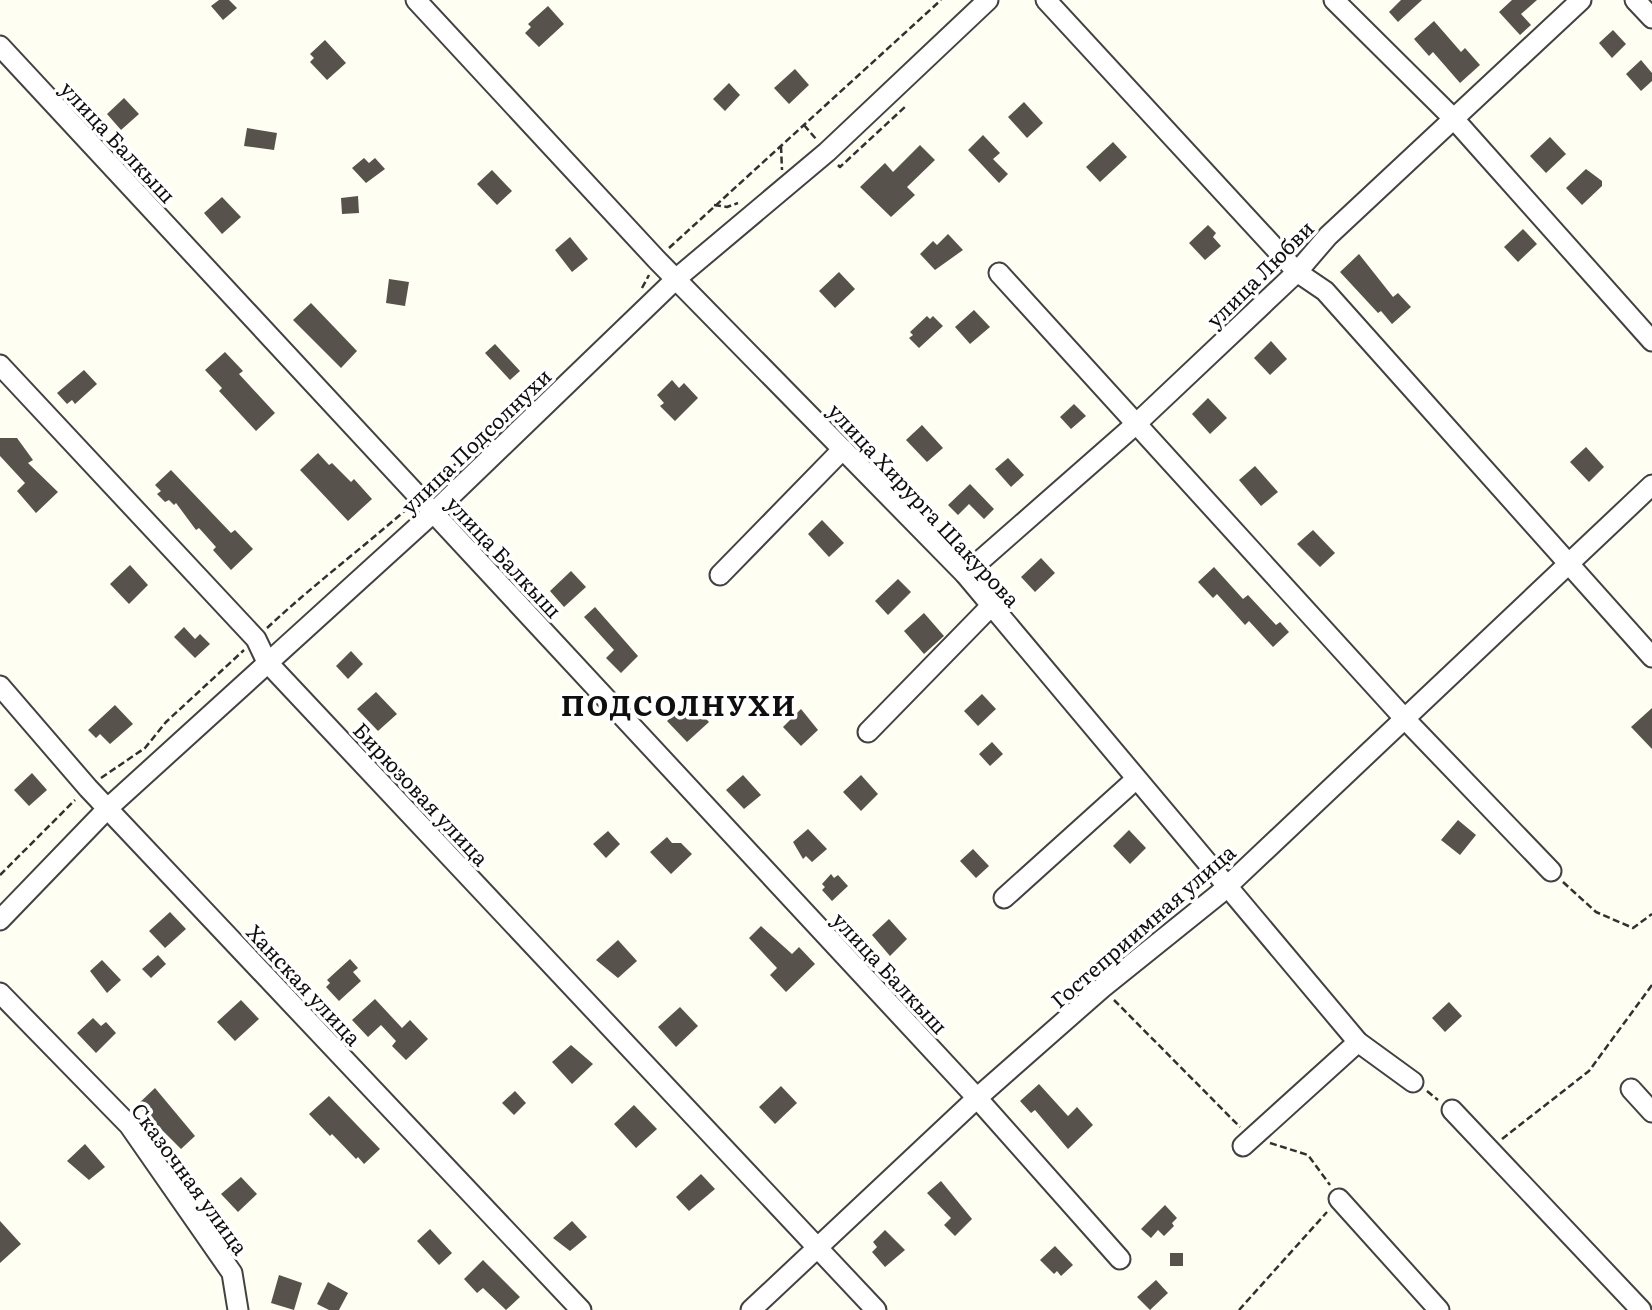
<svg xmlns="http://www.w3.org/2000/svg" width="1652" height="1310" font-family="Literata,serif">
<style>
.building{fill:#57534c}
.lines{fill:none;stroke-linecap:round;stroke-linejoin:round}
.minor-casing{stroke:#424242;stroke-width:23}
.path{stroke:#313131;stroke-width:2.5;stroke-dasharray:7 3.5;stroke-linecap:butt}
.minor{stroke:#fff;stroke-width:19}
.labels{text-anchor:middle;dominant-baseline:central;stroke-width:7;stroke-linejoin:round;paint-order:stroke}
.street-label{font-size:21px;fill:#0f0f0f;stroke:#fff}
.district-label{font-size:28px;font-weight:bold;letter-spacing:2px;fill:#0f0f0f;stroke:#fff}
</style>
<rect width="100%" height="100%" fill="#fefef2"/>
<g class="building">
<path d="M219,0H229L237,8L223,20L211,6Z"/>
<path d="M1401,0H1422L1398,22L1389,12Z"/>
<path d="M1512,0H1537L1521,14L1531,25L1520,35L1499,12Z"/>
<path d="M548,6L564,24L539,47L525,33L531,27L528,24Z"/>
<path d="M1434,21L1461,52L1465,48L1480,65L1460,83L1433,52L1429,56L1414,39Z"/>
<path d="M1613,30L1626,44L1612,58L1599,43Z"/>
<path d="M325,40L346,63L327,80L310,62L314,58L310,54Z"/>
<path d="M1641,60L1652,73V81L1641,91L1626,74Z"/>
<path d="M795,69L809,85L789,104L774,88Z"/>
<path d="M729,83L740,95L725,111L713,99Z"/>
<path d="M124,98L139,114L121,130L107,114Z"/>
<path d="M1024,102L1043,123L1027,138L1008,117Z"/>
<path d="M247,128L277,133L274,150L244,146Z"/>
<path d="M983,135L1000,153L993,159L1008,174L999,183L968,150Z"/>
<path d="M1550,137L1566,154L1546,173L1530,156Z"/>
<path d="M1113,142L1127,157L1100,182L1086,167Z"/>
<path d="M920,145L935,160L907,187L915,195L891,217L860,187L885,163L893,172Z"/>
<path d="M364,158L369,163L375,158L385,169L366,183L352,168Z"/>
<path d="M1586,169L1602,181V186L1582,205L1566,188Z"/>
<path d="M492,170L512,191L497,205L477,184Z"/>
<path d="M358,196L359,213L342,214L341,198Z"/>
<path d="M222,197L241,217L222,234L204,213Z"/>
<path d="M1208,225L1216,233L1213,237L1221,246L1205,260L1189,243Z"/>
<path d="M1523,229L1537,244L1518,262L1504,247Z"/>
<path d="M948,234L963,250L935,270L920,254L933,241L937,245Z"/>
<path d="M570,237L588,259L572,272L555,250Z"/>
<path d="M1359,254L1393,297L1398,293L1411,307L1392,324L1381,311L1378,313L1340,272Z"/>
<path d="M839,272L855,289L835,308L819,291Z"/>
<path d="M389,279L409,282L405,306L386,303Z"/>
<path d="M311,303L357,351L341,368L293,320Z"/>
<path d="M974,310L990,327L970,344L955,327Z"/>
<path d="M927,316L930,319L933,316L943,326L919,348L909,338L913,335L910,332Z"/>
<path d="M1271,341L1287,359L1270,375L1254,358Z"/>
<path d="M495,344L520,371L510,380L485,353Z"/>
<path d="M225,352L243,371L239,374L275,413L256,431L219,391L222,388L205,370Z"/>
<path d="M84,370L97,384L75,404L72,400L67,404L57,393Z"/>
<path d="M672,380L679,388L684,383L698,398L675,421L660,406L664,403L657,395Z"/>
<path d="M1208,398L1227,418L1210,434L1192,414Z"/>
<path d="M1074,404L1086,416L1071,429L1060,417Z"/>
<path d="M922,425L943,448L927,462L906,440Z"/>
<path d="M0,438H17L33,460L28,463L58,492L36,513L17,491L25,483L0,456Z"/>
<path d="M1586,447L1604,467L1589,482L1570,462Z"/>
<path d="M318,453L329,465L332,463L351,482L354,479L372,499L348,521L300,470Z"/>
<path d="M1008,458L1024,475L1011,487L995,469Z"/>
<path d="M1255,466L1278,492L1261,506L1239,480Z"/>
<path d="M171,470L231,533L235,530L253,549L231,570L213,550L216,547L199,528L196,530L176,503L174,505L169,500L165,502L157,494L161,491L155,485Z"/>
<path d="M970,484L994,509L984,519L969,504L958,515L948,505Z"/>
<path d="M822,520L844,543L829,557L808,534Z"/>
<path d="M1313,530L1335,553L1320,567L1297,544Z"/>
<path d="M1041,558L1055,573L1035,592L1021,577Z"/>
<path d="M130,565L148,585L129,604L110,584Z"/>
<path d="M1214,567L1243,599L1248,595L1276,625L1280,622L1289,632L1273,647L1249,621L1245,625L1217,594L1213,598L1198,582Z"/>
<path d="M571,571L586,587L564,607L550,591Z"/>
<path d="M898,579L911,592L888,615L875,601Z"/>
<path d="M595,607L638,656L621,673L606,658L614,650L584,617Z"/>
<path d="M924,613L944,636L924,654L904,631Z"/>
<path d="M184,627L195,639L200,634L210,644L195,658L174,637Z"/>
<path d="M351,651L363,664L348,679L336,666Z"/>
<path d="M376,692L397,714L378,731L357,709Z"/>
<path d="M982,694L996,709L978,726L964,711Z"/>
<path d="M689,701L709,722L687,742L667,721Z"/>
<path d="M115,705L133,724L110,744L100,734L96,738L88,730Z"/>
<path d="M1652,708V749L1631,727Z"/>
<path d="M801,709L818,730L801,746L783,727Z"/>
<path d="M992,742L1003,754L990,766L979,754Z"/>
<path d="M32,773L47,790L29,806L14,790Z"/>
<path d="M743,775L761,795L744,809L726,790Z"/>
<path d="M861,775L878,794L861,811L843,792Z"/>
<path d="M1458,820L1476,835L1460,855L1441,840Z"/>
<path d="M808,829L827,849L812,862L806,856L803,859L793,842Z"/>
<path d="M1129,830L1146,848L1130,864L1113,846Z"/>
<path d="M608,831L620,844L606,858L593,844Z"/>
<path d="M667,837L672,843H681L692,854L671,874L650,852Z"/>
<path d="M973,849L989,866L976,878L960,861Z"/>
<path d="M831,874L834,878L838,875L848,886L832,901L822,890L825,887L822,884Z"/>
<path d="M170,912L186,929L165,948L149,931Z"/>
<path d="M889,919L907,939L890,956L872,935Z"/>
<path d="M761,926L792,954L799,947L815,964L786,992L770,975L777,968L749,938Z"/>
<path d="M618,940L637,961L618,978L596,960Z"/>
<path d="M158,955L166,964L151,978L142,969Z"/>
<path d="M350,959L358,968L353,972L361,981L339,1001L326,987L330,983L327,980Z"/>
<path d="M102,960L121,980L107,993L90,971Z"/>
<path d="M375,999L402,1028L410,1020L428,1039L406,1060L392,1046L396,1041L381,1025L368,1037L352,1020Z"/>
<path d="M241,1000L259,1019L235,1041L217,1022Z"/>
<path d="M1449,1002L1462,1016L1445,1032L1432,1018Z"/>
<path d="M680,1007L698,1026L676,1047L658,1027Z"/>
<path d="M93,1018L101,1026L106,1022L116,1033L96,1053L77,1033Z"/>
<path d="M571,1045L593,1064L572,1084L552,1062Z"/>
<path d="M1039,1084L1068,1116L1077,1107L1093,1125L1068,1149L1035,1110L1031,1113L1020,1101Z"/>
<path d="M781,1086L797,1103L775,1124L759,1107Z"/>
<path d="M155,1088L195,1136L181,1149L137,1105Z"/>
<path d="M515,1091L526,1103L514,1115L502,1103Z"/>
<path d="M329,1096L380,1149L364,1164L358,1157L356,1159L332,1134L330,1136L309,1114Z"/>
<path d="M634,1105L657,1129L636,1148L614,1124Z"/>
<path d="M85,1144L105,1167L89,1180L67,1161Z"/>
<path d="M701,1174L715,1189L689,1211L676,1197Z"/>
<path d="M241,1177L257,1194L238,1212L221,1194Z"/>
<path d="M941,1181L972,1219L955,1236L944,1225L951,1218L927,1193Z"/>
<path d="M1165,1205L1177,1218L1172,1223L1174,1226L1164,1236L1158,1230L1151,1238L1141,1229Z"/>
<path d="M0,1221L21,1244L0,1263Z"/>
<path d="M572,1221L587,1237L570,1251L553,1238Z"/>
<path d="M430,1229L452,1253L439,1265L417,1241Z"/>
<path d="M885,1230L905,1250L885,1267L872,1252L877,1247L873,1242Z"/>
<path d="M1055,1246L1073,1265L1061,1276L1057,1271L1054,1274L1040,1260Z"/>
<rect x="1170" y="1253" width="13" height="13"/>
<path d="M483,1260L520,1297L506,1310L483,1288L477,1293L464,1279Z"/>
<path d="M279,1275L302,1283L294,1310L271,1303Z"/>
<path d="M1156,1280L1168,1293L1150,1310L1137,1297Z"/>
<path d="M328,1282L348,1293L339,1310H329L317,1304Z"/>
</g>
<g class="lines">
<defs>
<g id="minor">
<path d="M416,0L657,260L965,574L1358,1042L1413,1082"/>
<path d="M1046,0L1297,272L1325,291L1652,657"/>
<path d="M1334,0L1454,119L1652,341"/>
<path d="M1635,0L1652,18"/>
<path d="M0,46L977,1098L1120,1259"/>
<path d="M999,273L1404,718L1551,871"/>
<path d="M0,365L256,639L267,662L876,1310"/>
<path d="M965,574L1136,424L1297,272L1328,236L1581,0"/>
<path d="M720,575L843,449"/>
<path d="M0,686L88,788L581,1310"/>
<path d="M868,732L991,606"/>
<path d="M1004,898L1135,780"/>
<path d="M0,920L108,808L434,512L677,278L827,152L988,0"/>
<path d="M0,993L129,1125L232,1273L238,1310"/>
<path d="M1631,1089L1652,1112"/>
<path d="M1452,1110L1641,1310"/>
<path d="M1243,1146L1358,1042"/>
<path d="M1339,1199L1439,1310"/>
<path d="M751,1310L977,1098L1102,988L1219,894L1652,485"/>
</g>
</defs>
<use href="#minor" class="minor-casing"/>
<g class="path">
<path d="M804,125L816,139"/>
<path d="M781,146L782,170"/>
<path d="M838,165L840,167L906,106"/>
<path d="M714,205L727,207L738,203"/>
<path d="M669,248L941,0"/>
<path d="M642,288L649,275"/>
<path d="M431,487L531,393"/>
<path d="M267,628C312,586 361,549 408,508"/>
<path d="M101,778L145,748L166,722L244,650"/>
<path d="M0,875L75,800"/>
<path d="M1563,882L1596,912L1633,928L1652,914"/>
<path d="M1114,1000L1240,1127"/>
<path d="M1427,1091L1438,1100"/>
<path d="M1502,1139L1589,1071L1652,985"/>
<path d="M1270,1143L1308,1155L1330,1185"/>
<path d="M1239,1310L1327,1212"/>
</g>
<use href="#minor" class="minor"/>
</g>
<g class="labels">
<g class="street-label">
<text transform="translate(119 141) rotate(47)">улица Балкыш</text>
<text transform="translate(1259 273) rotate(-45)">улица Любви</text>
<text transform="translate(475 440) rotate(-44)">улица Подсолнухи</text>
<text transform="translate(925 504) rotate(47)">улица Хирурга Шакурова</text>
<text transform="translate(505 556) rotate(47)">улица Балкыш</text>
<text transform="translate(422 793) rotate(47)">Бирюзовая улица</text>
<text transform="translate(1142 925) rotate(-41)">Гостеприимная улица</text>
<text transform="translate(891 972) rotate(47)">улица Балкыш</text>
<text transform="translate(305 984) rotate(47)">Ханская улица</text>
<text transform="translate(191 1178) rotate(54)">Сказочная улица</text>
</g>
<g class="district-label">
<text x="679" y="704">ПОДСОЛНУХИ</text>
</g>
</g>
</svg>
